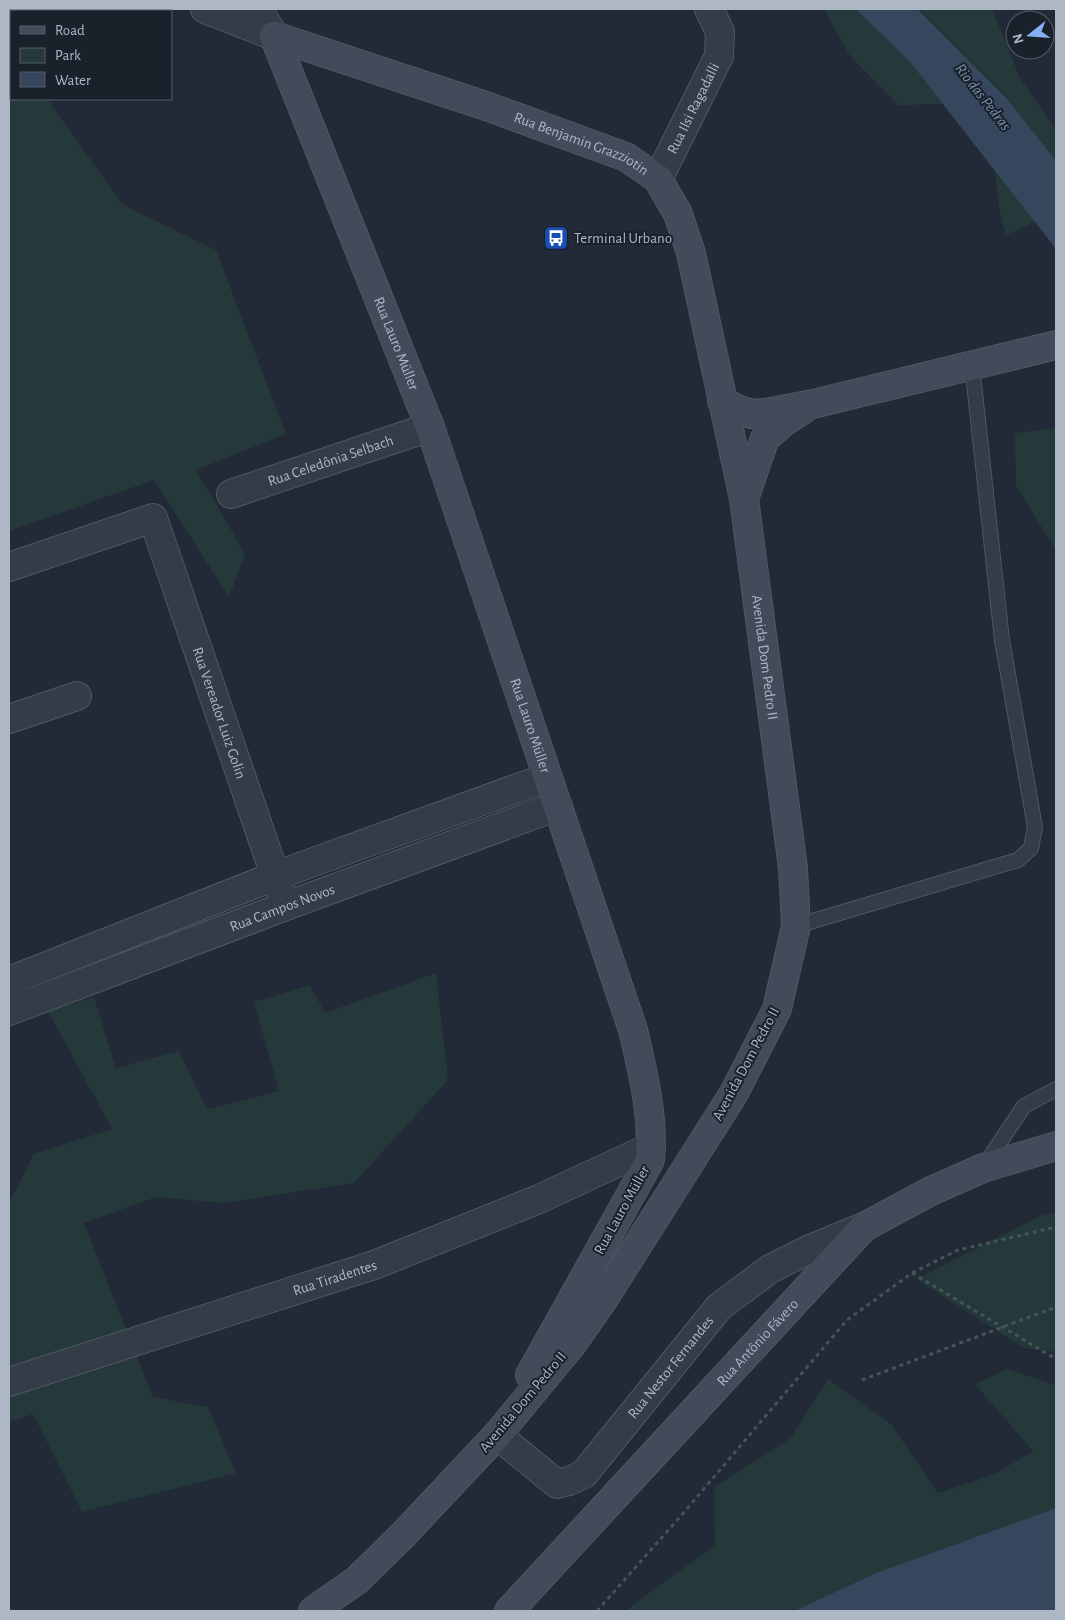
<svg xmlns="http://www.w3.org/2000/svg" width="1065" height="1620" font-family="'Alegreya Sans',sans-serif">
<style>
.green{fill:#26393a}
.water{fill:#35465d}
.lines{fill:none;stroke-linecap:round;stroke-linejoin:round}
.service-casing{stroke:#4f5762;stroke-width:16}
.minor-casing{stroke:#4f5762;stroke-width:30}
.tertiary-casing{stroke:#4f5762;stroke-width:30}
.secondary-casing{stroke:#4f5762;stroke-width:30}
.path{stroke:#425557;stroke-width:3;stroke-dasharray:4 4;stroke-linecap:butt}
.service{stroke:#343c47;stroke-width:14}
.minor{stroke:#343c47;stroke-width:28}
.tertiary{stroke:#343c47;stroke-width:28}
.secondary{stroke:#424b5a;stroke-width:28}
.labels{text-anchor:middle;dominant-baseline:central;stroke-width:4;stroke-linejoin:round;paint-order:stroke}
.street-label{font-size:15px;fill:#aeb7c4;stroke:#1a212b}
.poi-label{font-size:15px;fill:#aeb7c4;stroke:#1a212b;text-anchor:start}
.water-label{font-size:16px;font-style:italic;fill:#778eab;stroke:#1a212b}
</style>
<rect width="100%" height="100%" fill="#212a36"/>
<g class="green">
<path d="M9,9H71V11H11V99H47L123,205L216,250L286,434L196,470L245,554L229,597L154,480L9,531Z"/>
<path d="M824,9H992L1020,78L1056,130V232L1045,217L1006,235L1000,214L995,171L943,104L898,105L850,56Z"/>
<path d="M1056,428V550L1016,486L1015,433Z"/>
<path d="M436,973L448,1080L354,1183L223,1203L156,1197L84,1223L153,1397L208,1407L236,1473L82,1512L33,1414L9,1422V1203L34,1154L112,1129L48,1011L94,997L116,1068L179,1051L207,1109L279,1091L254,1002L310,985L325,1013Z"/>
<path d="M1056,1213V1352L1024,1348L916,1279L1040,1216Z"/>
<path d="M1007,1369L1056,1385V1508L876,1573L794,1611H625L715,1545L714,1487L790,1439L828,1379L891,1424L938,1493L993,1475L1033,1451L975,1384Z"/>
</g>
<g class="water">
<path d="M856,9H917L1008,100L1056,161V249L911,63Z"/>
<path d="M1056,1508V1611H794L876,1573Z"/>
</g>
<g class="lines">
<defs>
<g id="service">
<path d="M796,926L1018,860L1031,848L1035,827L1002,640L972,365"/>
<path d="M984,1166L1024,1106L1056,1089"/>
</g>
<g id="minor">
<path d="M205,9L274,36"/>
<path id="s1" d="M658,179L719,56L720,32L709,9"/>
<path id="s2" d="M231,494L430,427"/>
<path id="s3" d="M9,567L153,518L281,893"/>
<path d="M9,719L77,696"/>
<path d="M9,981L275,876L548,777"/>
<path id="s4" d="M9,1011L286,906L558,806"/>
<path id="s5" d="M9,1382L374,1265L539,1199L651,1147"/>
<path id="s6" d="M497,1435L557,1484L569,1481L584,1474L719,1307L770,1269L808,1250L864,1227"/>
</g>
<path id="tertiary" d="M258,9L274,36"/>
<g id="secondary">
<path id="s7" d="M274,36L489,107L626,157L658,179L678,214L691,253L744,499L793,868L796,926L777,1009L734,1093L603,1300L573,1343L497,1435L403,1535L357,1580L313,1611"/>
<path id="s8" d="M274,36L430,427L633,1030C643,1073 654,1116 650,1160L530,1375"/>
<path d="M722,401L737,409L751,414L766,413L813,404L1056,345"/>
<path d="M744,499L765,438L784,422L804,409"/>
<path id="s9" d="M509,1611L864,1227L931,1191L983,1168L1056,1146"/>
</g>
</defs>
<use href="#service" class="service-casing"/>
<use href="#minor" class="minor-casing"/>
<use href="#tertiary" class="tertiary-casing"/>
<use href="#secondary" class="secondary-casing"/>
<g class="path">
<path d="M912,1273L1056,1359"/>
<path d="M862,1380L1056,1307"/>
<path d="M597,1611L680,1517L847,1320L912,1273L958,1250L1056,1227"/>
</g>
<use href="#service" class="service"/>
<use href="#minor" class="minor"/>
<use href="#tertiary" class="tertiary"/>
<use href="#secondary" class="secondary"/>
</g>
<defs>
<symbol id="bus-square" viewBox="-11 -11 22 22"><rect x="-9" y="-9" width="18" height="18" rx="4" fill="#1a4fb4" stroke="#1a212b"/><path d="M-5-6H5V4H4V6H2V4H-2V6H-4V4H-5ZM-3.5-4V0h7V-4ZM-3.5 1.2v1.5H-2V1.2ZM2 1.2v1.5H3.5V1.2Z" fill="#fff"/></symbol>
</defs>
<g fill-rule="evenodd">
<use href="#bus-square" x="542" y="224" width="28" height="28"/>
</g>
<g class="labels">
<g class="street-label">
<text stroke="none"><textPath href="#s1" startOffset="79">Rua Ilsi Ragadalli</textPath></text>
<text stroke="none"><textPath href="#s7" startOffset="326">Rua Benjamin Grazziotin</textPath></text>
<text stroke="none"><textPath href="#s8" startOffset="331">Rua Lauro Müller</textPath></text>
<text stroke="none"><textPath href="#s2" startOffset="105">Rua Celedônia Selbach</textPath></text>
<text stroke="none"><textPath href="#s7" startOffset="904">Avenida Dom Pedro II</textPath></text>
<text stroke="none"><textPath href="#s3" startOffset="358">Rua Vereador Luiz Golin</textPath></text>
<text stroke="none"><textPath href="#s8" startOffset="736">Rua Lauro Müller</textPath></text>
<text stroke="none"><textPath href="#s4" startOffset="292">Rua Campos Novos</textPath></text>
<text transform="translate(746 1064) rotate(-62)">Avenida Dom Pedro II</text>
<text transform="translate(622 1210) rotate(-61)">Rua Lauro Müller</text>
<text stroke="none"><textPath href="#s5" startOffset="342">Rua Tiradentes</textPath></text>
<text stroke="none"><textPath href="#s9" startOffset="366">Rua Antônio Fávero</textPath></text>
<text stroke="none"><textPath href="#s6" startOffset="244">Rua Nestor Fernandes</textPath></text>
<text transform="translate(523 1402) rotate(-50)">Avenida Dom Pedro II</text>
</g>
<g class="poi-label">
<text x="574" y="238">Terminal Urbano</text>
</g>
<g class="water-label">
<text transform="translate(983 97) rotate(52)">Rio das Pedras</text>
</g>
</g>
<rect width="1065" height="1620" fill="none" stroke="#aeb7c4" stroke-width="20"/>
<rect x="10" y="10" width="162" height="90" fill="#1a212b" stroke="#555d68"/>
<rect x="20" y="26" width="25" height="8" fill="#424b5a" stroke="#555d68"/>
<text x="55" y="35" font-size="15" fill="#aeb7c4">Road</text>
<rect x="20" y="48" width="25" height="15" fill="#26393a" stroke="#555d68"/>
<text x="55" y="60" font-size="15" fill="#aeb7c4">Park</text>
<rect x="20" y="72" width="25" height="15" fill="#35465d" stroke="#555d68"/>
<text x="55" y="85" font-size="15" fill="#aeb7c4">Water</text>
<g transform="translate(1030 35) rotate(253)"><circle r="24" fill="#1a212b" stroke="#555d68"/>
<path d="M0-4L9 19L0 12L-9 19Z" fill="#84b0f4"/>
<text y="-8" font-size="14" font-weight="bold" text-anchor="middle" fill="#aeb7c4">N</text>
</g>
</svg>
